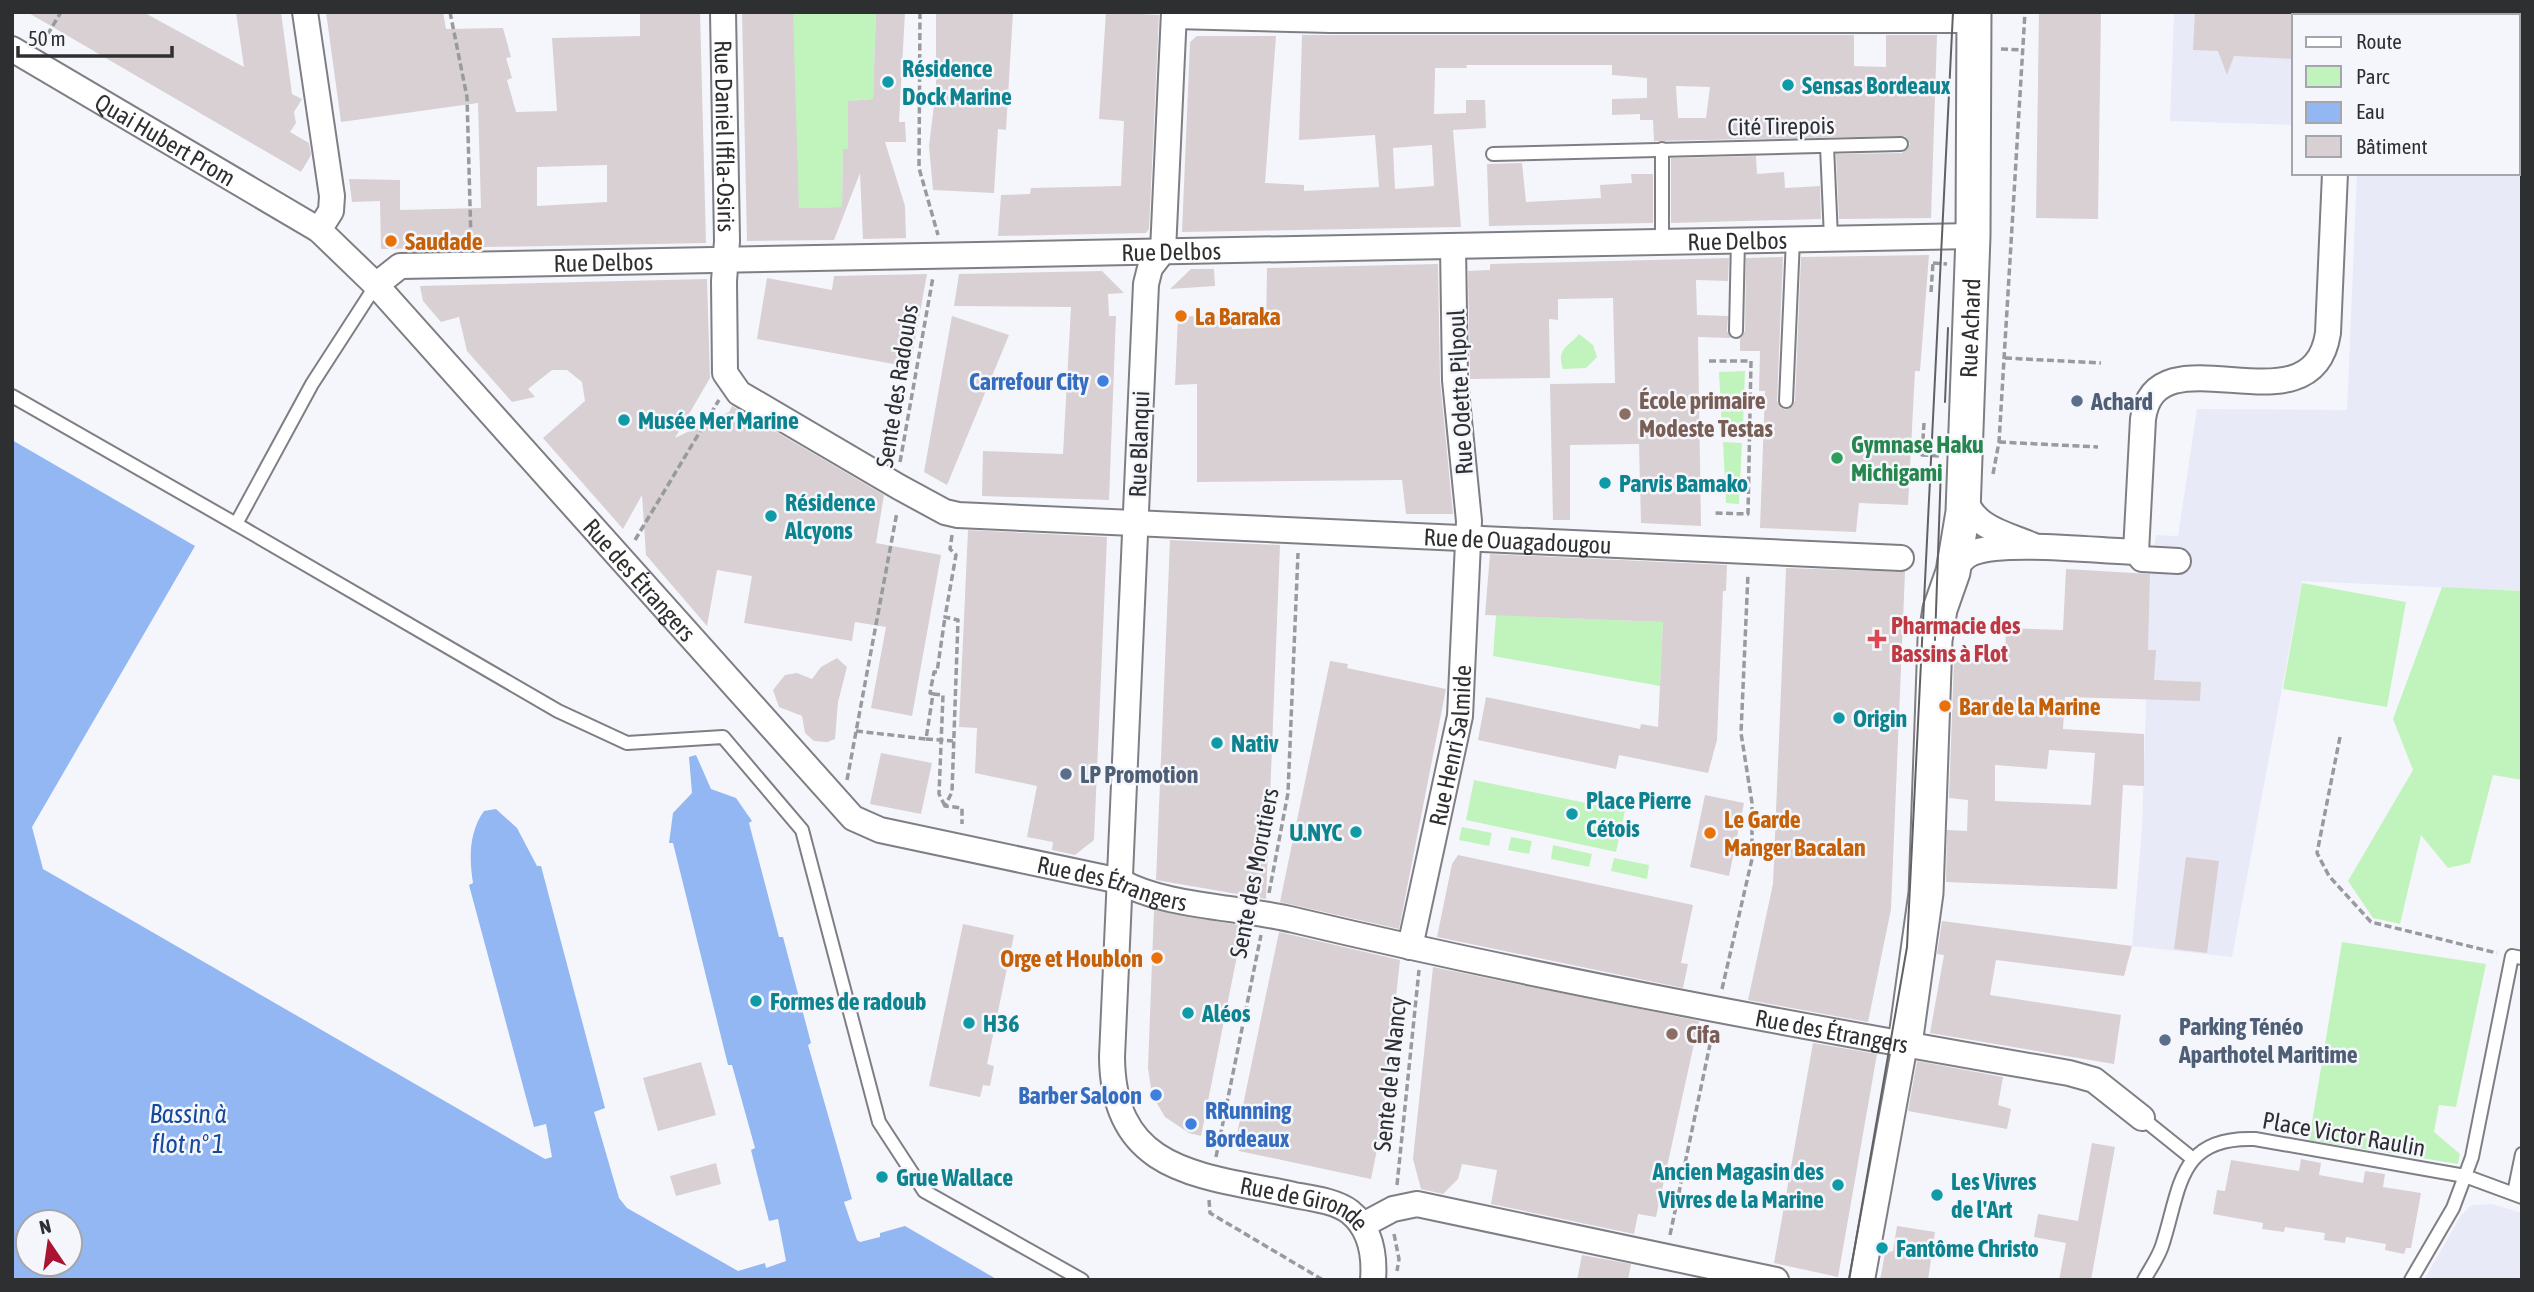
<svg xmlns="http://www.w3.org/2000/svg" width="2534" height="1292" font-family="'Asap Condensed',sans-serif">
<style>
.built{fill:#e9eaf8}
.green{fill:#c1f4bc}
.water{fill:#92b7f2;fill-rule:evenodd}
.building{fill:#d8d0d3;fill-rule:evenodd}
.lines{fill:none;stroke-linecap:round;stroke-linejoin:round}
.lane-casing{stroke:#7e7e84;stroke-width:16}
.street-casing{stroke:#7e7e84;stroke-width:28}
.secondary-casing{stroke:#7e7e84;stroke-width:37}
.path{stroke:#999a9e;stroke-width:3.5;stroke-dasharray:7 3.5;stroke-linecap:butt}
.lane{stroke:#fff;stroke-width:12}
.street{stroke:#fff;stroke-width:24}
.secondary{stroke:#fff;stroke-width:33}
.tram{stroke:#606164;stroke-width:2}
.culture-dot{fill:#0f9aa8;stroke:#f5f6fc;stroke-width:2.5}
.food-dot{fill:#e8710a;stroke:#f5f6fc;stroke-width:2.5}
.shop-dot{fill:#3f7fe0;stroke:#f5f6fc;stroke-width:2.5}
.service-dot{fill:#5c6f8a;stroke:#f5f6fc;stroke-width:2.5}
.education-dot{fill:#8d6e63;stroke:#f5f6fc;stroke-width:2.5}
.leisure-dot{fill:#2e9e5b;stroke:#f5f6fc;stroke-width:2.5}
.health-dot{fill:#e0444e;stroke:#f5f6fc;stroke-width:2.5}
.labels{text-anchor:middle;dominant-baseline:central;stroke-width:5;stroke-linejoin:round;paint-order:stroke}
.culture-label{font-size:24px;font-weight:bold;fill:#0d838f;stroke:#f5f6fc;text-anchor:start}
.street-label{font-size:24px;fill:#2e2f31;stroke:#f5f6fc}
.food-label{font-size:24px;font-weight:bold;fill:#c56008;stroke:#f5f6fc;text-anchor:start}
.shop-label{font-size:24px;font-weight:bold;fill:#366cbe;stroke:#f5f6fc;text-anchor:end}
.education-label{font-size:24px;font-weight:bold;fill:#785e54;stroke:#f5f6fc;text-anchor:start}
.service-label{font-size:24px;font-weight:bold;fill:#4e5e75;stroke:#f5f6fc;text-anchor:start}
.leisure-label{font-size:24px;font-weight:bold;fill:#27864d;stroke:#f5f6fc;text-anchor:start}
.health-label{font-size:24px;font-weight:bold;fill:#be3a42;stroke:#f5f6fc;text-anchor:start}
.water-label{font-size:26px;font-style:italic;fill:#14499d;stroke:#f5f6fc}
</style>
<rect width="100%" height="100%" fill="#f5f6fc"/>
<g class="built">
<path d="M2174,12H2522V591L2302,581L2232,957L2132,946L2142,829L2150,573L2156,535L2178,536L2197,409L2347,410L2357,173H2518V16H2294V125L2170,121Z"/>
<path d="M2492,1204L2522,1213V1280H2424L2461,1215L2472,1205Z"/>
</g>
<g class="green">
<path d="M786,12H876L873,99L848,101V121L883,142L887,149H843L842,207L799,208Z"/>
<path d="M1579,334L1593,345L1597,357L1586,368L1563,369C1556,347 1569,347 1579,334Z"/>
<path d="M1745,371L1743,431H1722L1719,372Z"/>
<path d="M1723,442L1742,443L1739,504L1726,503Z"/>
<path d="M2302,583L2406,602L2387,707L2283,689Z"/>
<path d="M2442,587L2522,591V780L2493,775L2470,863L2448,868L2421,835L2400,924L2373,918L2348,881L2413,770L2393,719Z"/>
<path d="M1496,615L1663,622L1660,686L1493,656Z"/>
<path d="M1474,780L1625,811L1616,852L1466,820Z"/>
<path d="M1462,827L1492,833L1489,846L1459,840Z"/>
<path d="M1511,837L1532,841L1529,854L1508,850Z"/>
<path d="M1553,845L1592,854L1589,867L1551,859Z"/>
<path d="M1614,858L1649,865L1647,879L1611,871Z"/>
<path d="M2342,942L2486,964L2456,1107L2439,1105L2434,1132L2460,1154L2458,1164L2309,1140Z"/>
</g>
<path class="water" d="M12,440L195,546L32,827L43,869L545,1159L552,1157L546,1124L534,1127L469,885L473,883C469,858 469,832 484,811L496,809L517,828L537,866H541L605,1108L594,1112L619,1198L627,1208L738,1271L765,1263L766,1268L786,1261L778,1219L769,1221L751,1150L755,1148L732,1065H728L673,843H669L673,813L692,793L689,757L696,755L711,789L736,798L752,821L749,823L779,937H783L811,1043L808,1045L852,1199L844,1202L857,1240L860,1242L880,1237V1233L905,1226L998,1280H12ZM28,1222H70V1264H28Z"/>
<g class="building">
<path d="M27,12H143L244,67L236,12H281L292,94L302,99L294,112L296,123L290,132L309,143L311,155L301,172Z"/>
<path d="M326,12H443L446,29L503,28L511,57L506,58L512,78L507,80L516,112L557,111L552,38L640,36V12H700L706,243L381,249L380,201L352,202L349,179L400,180V210L481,208L478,103L341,122ZM607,165V202L537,206V167Z"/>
<path d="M742,12H793L799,208L842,207L843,149H848V101L873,99L876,12H905L899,122H905L906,142H885L905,206L906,238L863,239L860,173L834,240L747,241Z"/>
<path d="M936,12H1013L1006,130L998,129L994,193L933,190L929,146L936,89Z"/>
<path d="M1106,12L1159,15L1149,229L1146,233L998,236L1001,195L1030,194L1031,188L1121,186L1124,121L1099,119Z"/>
<path d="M2039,12H2101L2098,219L2036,218Z"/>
<path d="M2195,12H2294V59L2234,56L2227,75L2218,51L2193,50Z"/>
<path d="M1302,35H1854V66L1886,67V35H1937L1931,218L1839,219L1836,154L1902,153L1910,144L1905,136L1654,141L1653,120H1640V114L1612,115V99L1647,98V78L1612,75V65H1466L1467,68H1435V74L1434,114L1466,113V100H1485L1486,128L1453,130L1461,227L1182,232L1190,42L1197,36H1276L1265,183L1304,185V191L1379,187L1375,135L1299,140ZM1676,86L1710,87L1706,118H1678ZM1432,145L1434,186L1395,189L1393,148Z"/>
<path d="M1756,156L1757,174L1784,172L1785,188L1820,186L1821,219L1671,223V158Z"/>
<path d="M1522,163L1526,202L1601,198L1600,185L1632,183L1631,174H1653V223L1489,226L1487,164Z"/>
<path d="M1929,255L1920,371H1915L1908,505L1859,503L1856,532L1760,528L1765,391H1759L1760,351H1740V339L1745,331L1746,258L1783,257L1777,401L1781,408L1786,410L1795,401L1801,257Z"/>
<path d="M1729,258L1728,281L1696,280L1697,315L1728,316L1727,331L1731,338L1698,337L1701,526L1641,523L1639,444L1570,445V520H1553L1550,384L1615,383L1613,298L1558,299V320L1549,319L1550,378L1470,379L1468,271L1490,270V264Z"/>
<path d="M1438,264L1440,380L1453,514H1406L1402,480L1197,482V384L1175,385L1178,316L1232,317V329L1266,328L1267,268Z"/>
<path d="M1191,269H1214L1215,286L1170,289Z"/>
<path d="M1102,271L1124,293L1108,294L1109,316H1116L1109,500L982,496L983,451L1063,454L1071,307L954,306L959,274Z"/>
<path d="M927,274L910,367L757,339L767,278L832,290L834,276Z"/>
<path d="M707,279L710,378L675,438L729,412L732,406L884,495L876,543L941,555L912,716L871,708L886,627L855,622L852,641L744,623L752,576L717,570L707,626L646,555L642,495L623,529L543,438L585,401L582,382L567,370H552L528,389L535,397L512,402L467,351L459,317L441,322L423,301L420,286Z"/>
<path d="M952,316L1009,335L947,485L924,472Z"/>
<path d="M968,530L1107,537L1094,840L1075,855L1052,850L1053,842L1027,837L1037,786L975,773L977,728L959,727Z"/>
<path d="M1170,540L1280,545L1266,899L1156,880Z"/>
<path d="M1490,554L1727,565L1726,591H1723L1717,740L1708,773L1619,755L1616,769L1478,740L1486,697L1640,729L1641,724L1658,727L1663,622L1485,615Z"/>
<path d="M1786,568L1905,572L1891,909L1868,1022L1748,1000L1773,884Z"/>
<path d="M2066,569L2150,574L2148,650H2156L2154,680L2201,682L2200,701L2065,697L2063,729L2144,734V786L2123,785L2117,889L1946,882L1947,830L1967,831L1968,800L1949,798L1954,659L2005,662L2006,628L2063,630ZM2049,750L2095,753L2091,805L1995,801V765L2047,769Z"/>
<path d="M837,658L847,667L838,702L835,739L827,742L814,741L805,733L802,716L779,707L773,690L785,675L797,673L812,679L821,667Z"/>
<path d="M1330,661L1348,664L1347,668L1446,689L1399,929L1280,902Z"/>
<path d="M881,753L932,763L921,814L870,804Z"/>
<path d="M1705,795L1744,803L1729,876L1690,867Z"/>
<path d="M1458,855L1693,905L1681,963L1688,964L1683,988L1437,937L1452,864Z"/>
<path d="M2186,857L2219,861L2207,953L2174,949Z"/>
<path d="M1154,910L1243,926L1201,1136L1189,1133L1165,1117L1152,1095L1148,1068Z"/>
<path d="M1942,921L2132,946L2124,976L1996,960L1990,995L2121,1015L2114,1064L1930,1033L1944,955L1937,954Z"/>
<path d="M963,924L1014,935L987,1064L994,1066L990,1086L983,1085L980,1097L929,1086Z"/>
<path d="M1279,932L1400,960L1382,1125L1371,1179L1239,1151L1242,1135L1237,1134Z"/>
<path d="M1433,967L1699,1021L1656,1217L1638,1214L1634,1234L1491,1204L1497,1170L1462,1164L1458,1179L1443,1194L1421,1189L1413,1159Z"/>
<path d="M1813,1043L1877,1054L1838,1277L1774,1263Z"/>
<path d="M1917,1061L2003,1077L1998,1105L2011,1109L2007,1129L1908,1111Z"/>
<path d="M701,1062L716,1115L658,1131L643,1078Z"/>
<path d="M2092,1143L2115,1147L2091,1280H2059L2066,1243L2034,1237L2038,1214L2078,1221Z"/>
<path d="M2301,1159L2321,1163L2319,1175L2363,1183L2365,1171L2385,1174L2383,1187L2421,1193L2411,1248H2406L2404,1254L2385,1250L2386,1244L2346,1237L2345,1243L2324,1240L2325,1233L2285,1227L2284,1232L2262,1229L2263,1223L2213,1214L2217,1190L2225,1191L2231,1160L2299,1171Z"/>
<path d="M716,1163L721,1184L676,1196L670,1176Z"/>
<path d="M1897,1226L1935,1232L1928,1280H1880L1885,1253L1893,1251Z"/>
<path d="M1582,1255L1631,1264L1628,1280H1577Z"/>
</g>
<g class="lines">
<defs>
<g id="lane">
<path d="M1827,146L1831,238"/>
<path d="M1662,149V242"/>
<path d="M1493,154L1901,144"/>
<path d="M1736,331L1738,240"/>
<path d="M12,396L236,524L312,384L376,285"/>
<path d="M1786,401L1793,239"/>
<path d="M236,524L558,711L627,743L723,737L802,830L879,1122L924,1191L1082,1280"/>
<path d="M2522,958L2512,956L2472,1157L2465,1176L2522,1197"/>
<path d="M2142,1118L2193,1159"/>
<path d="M2514,1193L2522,1154"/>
<path d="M2144,1280C2150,1269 2158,1258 2162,1246C2181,1188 2177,1136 2255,1139L2465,1176L2453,1208L2411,1280"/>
</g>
<g id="street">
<path d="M305,12L332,196L331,211L319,230"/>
<path id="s1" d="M723,12L727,241L724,281L725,373L739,393L899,487L945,512L958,515L1901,558"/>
<path id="s2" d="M1174,12L1163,251L1150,268L1146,284L1112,1057C1113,1175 1203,1175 1294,1195C1311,1198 1336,1201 1350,1212C1371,1229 1375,1254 1373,1280"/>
<path d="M1174,16L1331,20H1974"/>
<path d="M2343,16V12"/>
<path id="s3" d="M12,49L319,230L376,285L853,818L880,830L1120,881C1164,907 1242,907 1294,920C1550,981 1810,1028 2069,1073L2094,1080L2142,1118"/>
<path id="s4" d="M376,285L400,266L1973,236"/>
<path d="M1963,492C1970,527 2003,533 2032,545"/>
<path d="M2136,552L2143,419C2156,325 2312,438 2328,333L2335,173"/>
<path d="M1953,572C1958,564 1963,557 1972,553C2004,540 2099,551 2136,552L2142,559L2178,561"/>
<path id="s5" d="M1410,947L1460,716L1469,521L1455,380L1453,246"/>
<path d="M1363,1225L1393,1209L1417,1204L1776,1280"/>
<path d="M1862,1280L1905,1044"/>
</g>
<g id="secondary">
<path id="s6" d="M1905,1044L1926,893L1935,640L1940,609L1953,572L1963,512L1973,236L1974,12"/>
</g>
</defs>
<use href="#lane" class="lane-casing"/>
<use href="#street" class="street-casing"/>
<use href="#secondary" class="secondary-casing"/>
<g class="path">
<path d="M450,12L467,97L471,241"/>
<path d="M920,12L919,168L938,235"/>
<path d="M42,44L61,12"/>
<path d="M2001,49L2023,50"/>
<path d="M1933,263L1947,264"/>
<path d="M1931,292L1933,263"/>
<path d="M2005,358L2101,363"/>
<path d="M1709,361H1751L1748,514L1713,513"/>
<path d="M1924,423L1922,455L1941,456"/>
<path d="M1999,442L2098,447"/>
<path d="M900,462L933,277"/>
<path d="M1993,474L1999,442L2025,12"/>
<path d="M952,535L950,549L956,555L945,617L958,620L952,792L945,806L962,808V824"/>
<path d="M635,540L719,400"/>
<path d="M933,694L943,695L939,794L945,806"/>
<path d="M856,731L926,739L933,694L930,693L934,672H937L945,617"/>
<path d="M2340,737L2317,853L2329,876L2371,922L2497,953"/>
<path d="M926,739L953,741"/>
<path d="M847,780L897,512"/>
<path d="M1269,893L1288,793L1298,553"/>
<path d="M1722,989L1752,859V803L1741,733L1748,574"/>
<path d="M1216,1157L1261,935"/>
<path d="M1397,1185L1419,970"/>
<path d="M1209,1200L1210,1213L1323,1280"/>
<path d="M1394,1234L1399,1259L1397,1271"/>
<path d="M1670,1235L1713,1030"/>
</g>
<use href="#lane" class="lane"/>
<use href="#street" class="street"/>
<use href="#secondary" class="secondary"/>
<g class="tram">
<path d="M1945,402L1948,328"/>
<path d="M1935,640L1941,468"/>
<path d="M1849,1280L1907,947L1953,12"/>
</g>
</g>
<g class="culture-dot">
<circle cx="888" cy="82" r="7"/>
<circle cx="1788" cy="85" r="7"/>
<circle cx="624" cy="420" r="7"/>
<circle cx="1605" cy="483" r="7"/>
<circle cx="771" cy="516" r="7"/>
<circle cx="1839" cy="718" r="7"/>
<circle cx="1217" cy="743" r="7"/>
<circle cx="1572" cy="814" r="7"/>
<circle cx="1356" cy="832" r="7"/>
<circle cx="756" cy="1001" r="7"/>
<circle cx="1188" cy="1013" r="7"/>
<circle cx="969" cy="1023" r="7"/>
<circle cx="882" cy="1177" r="7"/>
<circle cx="1838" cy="1185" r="7"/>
<circle cx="1937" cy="1195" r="7"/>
<circle cx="1882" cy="1248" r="7"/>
</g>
<g class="food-dot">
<circle cx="391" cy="241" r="7"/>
<circle cx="1181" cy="316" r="7"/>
<circle cx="1945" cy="706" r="7"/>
<circle cx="1710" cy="833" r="7"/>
<circle cx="1157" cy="958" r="7"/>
</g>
<g class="shop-dot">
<circle cx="1103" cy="381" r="7"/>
<circle cx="1156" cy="1095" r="7"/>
<circle cx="1191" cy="1124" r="7"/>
</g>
<g class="service-dot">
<circle cx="2077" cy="401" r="7"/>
<circle cx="1066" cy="774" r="7"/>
<circle cx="2165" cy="1040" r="7"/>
</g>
<g class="education-dot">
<circle cx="1625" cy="414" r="7"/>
<circle cx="1672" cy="1034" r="7"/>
</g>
<circle class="leisure-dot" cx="1837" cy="458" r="7"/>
<path class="health-dot" d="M1873.5 628.5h7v7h7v7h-7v7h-7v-7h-7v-7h7z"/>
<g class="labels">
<g class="culture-label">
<text x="902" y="68">Résidence<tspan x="902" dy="28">Dock Marine</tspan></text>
<text x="1802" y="85">Sensas Bordeaux</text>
<text x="638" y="420">Musée Mer Marine</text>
<text x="1619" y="483">Parvis Bamako</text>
<text x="785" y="502">Résidence<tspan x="785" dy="28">Alcyons</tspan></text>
<text x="1853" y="718">Origin</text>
<text x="1231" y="743">Nativ</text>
<text x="1586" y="800">Place Pierre<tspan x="1586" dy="28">Cétois</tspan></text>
<text x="1342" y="832" text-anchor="end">U.NYC</text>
<text x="770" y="1001">Formes de radoub</text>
<text x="1202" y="1013">Aléos</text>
<text x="983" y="1023">H36</text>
<text x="1824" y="1171" text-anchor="end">Ancien Magasin des<tspan x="1824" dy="28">Vivres de la Marine</tspan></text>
<text x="896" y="1177">Grue Wallace</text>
<text x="1951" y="1181">Les Vivres<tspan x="1951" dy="28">de l'Art</tspan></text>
<text x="1896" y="1248">Fantôme Christo</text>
</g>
<g class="street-label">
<text transform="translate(1781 126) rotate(-1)">Cité Tirepois</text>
<text stroke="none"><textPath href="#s1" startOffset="124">Rue Daniel Iffla-Osiris</textPath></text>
<text stroke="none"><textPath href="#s3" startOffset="178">Quai Hubert Prom</textPath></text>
<text stroke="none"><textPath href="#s4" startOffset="1368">Rue Delbos</textPath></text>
<text stroke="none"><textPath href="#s4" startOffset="802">Rue Delbos</textPath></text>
<text stroke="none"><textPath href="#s4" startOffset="234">Rue Delbos</textPath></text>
<text stroke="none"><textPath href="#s6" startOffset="721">Rue Achard</textPath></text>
<text transform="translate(897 386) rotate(-81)">Sente des Radoubs</text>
<text transform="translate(1460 392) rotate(-93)">Rue Odette Pilpoul</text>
<text transform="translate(1139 444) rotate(-88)">Rue Blanqui</text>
<text stroke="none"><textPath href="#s1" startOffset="1197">Rue de Ouagadougou</textPath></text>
<text stroke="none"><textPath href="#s3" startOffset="831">Rue des Étrangers</textPath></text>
<text stroke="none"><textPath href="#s5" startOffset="206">Rue Henri Salmide</textPath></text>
<text transform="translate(1254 873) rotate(-79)">Sente des Morutiers</text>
<text stroke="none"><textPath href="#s3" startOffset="1419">Rue des Étrangers</textPath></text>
<text stroke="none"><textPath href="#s3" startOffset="2154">Rue des Étrangers</textPath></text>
<text transform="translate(1390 1074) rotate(-84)">Sente de la Nancy</text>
<text transform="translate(2344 1134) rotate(10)">Place Victor Raulin</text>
<text stroke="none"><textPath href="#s2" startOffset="1320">Rue de Gironde</textPath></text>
</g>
<g class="food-label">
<text x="405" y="241">Saudade</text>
<text x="1195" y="316">La Baraka</text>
<text x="1959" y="706">Bar de la Marine</text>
<text x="1724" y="819">Le Garde<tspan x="1724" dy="28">Manger Bacalan</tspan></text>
<text x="1143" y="958" text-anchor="end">Orge et Houblon</text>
</g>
<g class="shop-label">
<text x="1089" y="381">Carrefour City</text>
<text x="1142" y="1095">Barber Saloon</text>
<text x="1205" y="1110" text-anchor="start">RRunning<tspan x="1205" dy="28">Bordeaux</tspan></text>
</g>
<g class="education-label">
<text x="1639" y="400">École primaire<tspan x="1639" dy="28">Modeste Testas</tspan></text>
<text x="1686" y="1034">Cifa</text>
</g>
<g class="service-label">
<text x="2091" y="401">Achard</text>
<text x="1080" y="774">LP Promotion</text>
<text x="2179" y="1026">Parking Ténéo<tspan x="2179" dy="28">Aparthotel Maritime</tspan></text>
</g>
<g class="leisure-label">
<text x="1851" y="444">Gymnase Haku<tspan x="1851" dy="28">Michigami</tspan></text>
</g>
<g class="health-label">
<text x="1891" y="625">Pharmacie des<tspan x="1891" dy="28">Bassins à Flot</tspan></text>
</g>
<g class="water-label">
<text x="188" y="1114">Bassin à<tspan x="188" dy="30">flot n° 1</tspan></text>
</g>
</g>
<rect width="2534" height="1292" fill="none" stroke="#2e2f31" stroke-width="28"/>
<rect x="2292" y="14" width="228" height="161" fill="#f5f6fc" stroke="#a5a6ab" stroke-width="2"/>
<rect x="2306" y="37" width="35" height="10" fill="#ffffff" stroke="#a5a6ab" stroke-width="2"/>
<text x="2356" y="49" font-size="21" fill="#2e2f31">Route</text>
<rect x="2306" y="66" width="35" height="21" fill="#c1f4bc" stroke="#a5a6ab" stroke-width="2"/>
<text x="2356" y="84" font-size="21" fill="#2e2f31">Parc</text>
<rect x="2306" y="102" width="35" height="21" fill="#92b7f2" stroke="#a5a6ab" stroke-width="2"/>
<text x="2356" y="119" font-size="21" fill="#2e2f31">Eau</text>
<rect x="2306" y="136" width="35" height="21" fill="#d8d0d3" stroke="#a5a6ab" stroke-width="2"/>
<text x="2356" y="154" font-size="21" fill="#2e2f31">Bâtiment</text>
<g transform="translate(49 1243) rotate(347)"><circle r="33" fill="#f5f6fc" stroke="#a5a6ab" stroke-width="2"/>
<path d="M0-5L12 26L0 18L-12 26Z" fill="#aa1332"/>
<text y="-10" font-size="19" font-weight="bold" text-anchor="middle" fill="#2e2f31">N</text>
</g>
<path d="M18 46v10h154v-10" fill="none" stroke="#2e2f31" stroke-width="3.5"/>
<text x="28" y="46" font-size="21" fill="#2e2f31" stroke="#f5f6fc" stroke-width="5" paint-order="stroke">50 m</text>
</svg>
